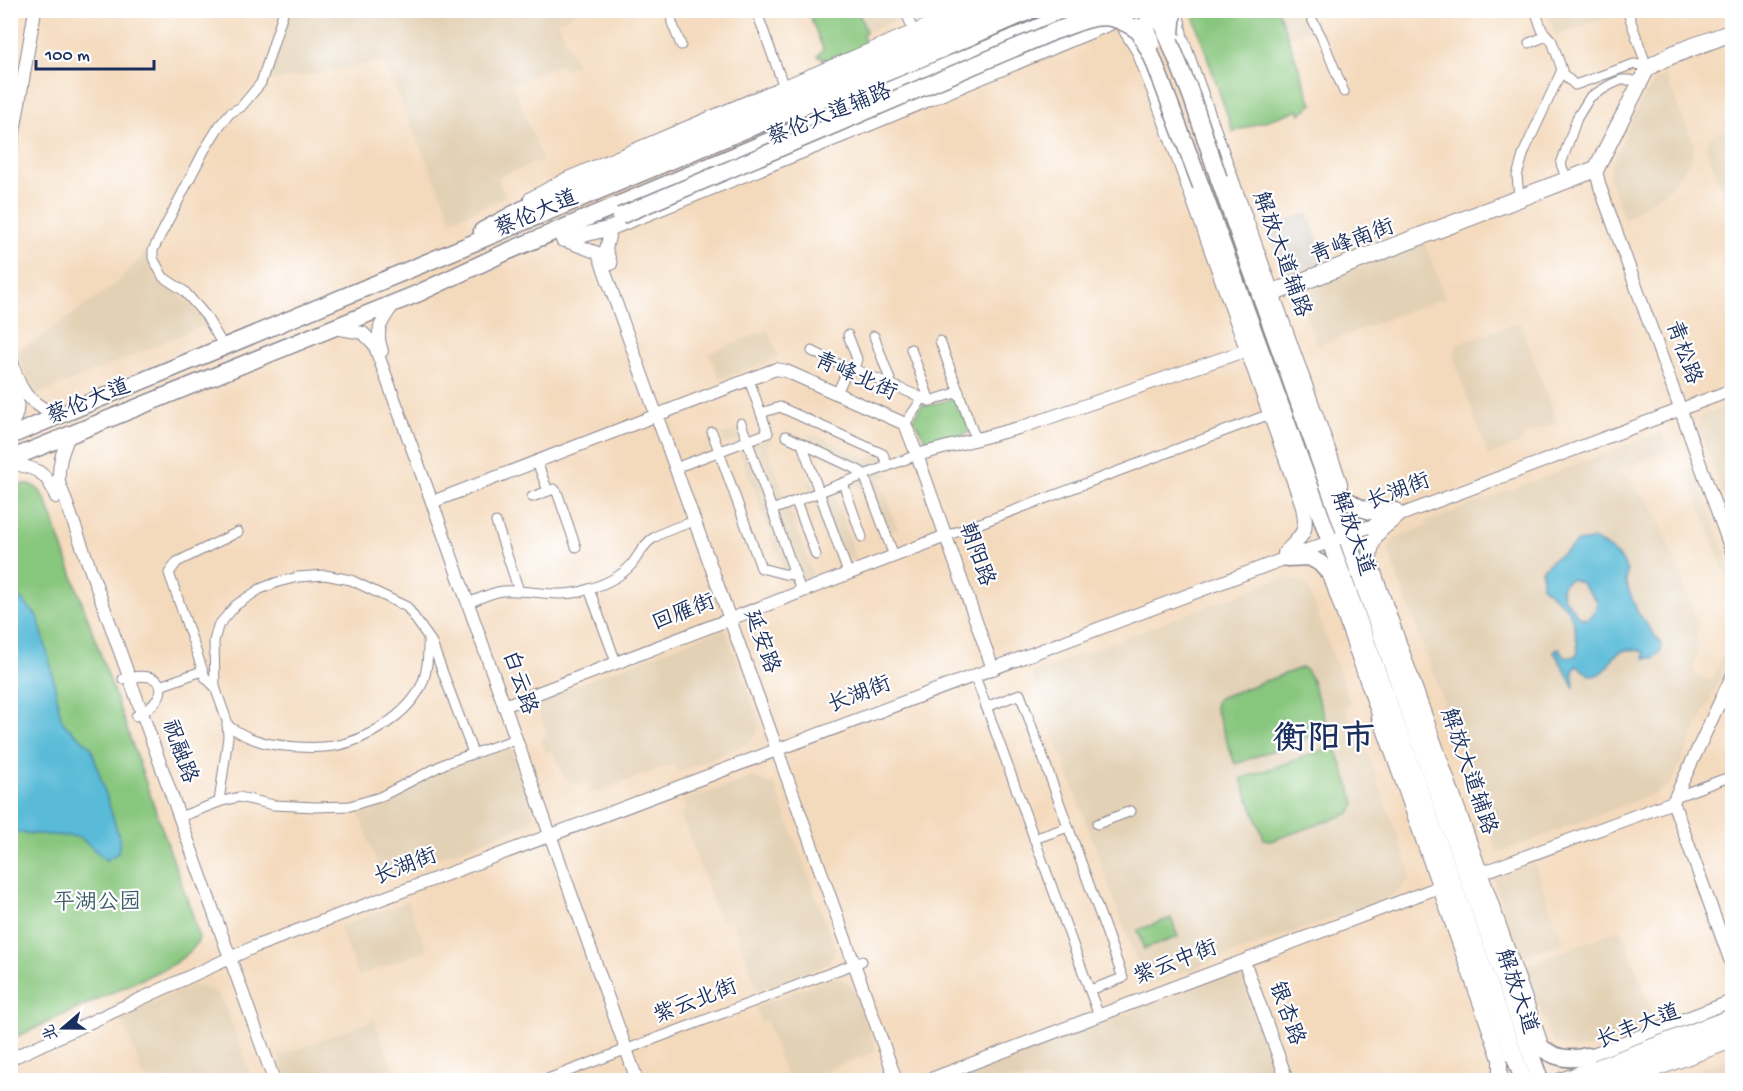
<svg xmlns="http://www.w3.org/2000/svg" width="1743" height="1091" font-family="'Gochi Hand','LXGW WenKai TC',sans-serif">
<style>
.built{fill:#e3d1b6}
.industrial{fill:#cbc3b8}
.green{fill:#87c67d;stroke:#517a6e;stroke-width:1.5}
.water{fill:#5abbd8;stroke:#3a759b;stroke-width:1.5;fill-rule:evenodd}
.lines{fill:none;stroke-linecap:round;stroke-linejoin:round}
.street-casing{stroke:#88848e;stroke-width:11}
.secondary-casing{stroke:#88848e;stroke-width:14}
.primary-casing{stroke:#88848e;stroke-width:16}
.highway-casing{stroke:#88848e;stroke-width:19}
.street{stroke:#fff;stroke-width:9}
.secondary{stroke:#fff;stroke-width:12}
.primary{stroke:#fff;stroke-width:14}
.highway{stroke:#fff;stroke-width:16}
.highway-bridge-casing{stroke:#88848e;stroke-width:19;stroke-linecap:butt}
.highway-bridge{stroke:#fff;stroke-width:16}
.labels{text-anchor:middle;dominant-baseline:central;stroke-width:4.5;stroke-linejoin:round;paint-order:stroke}
.street-label{font-size:22px;fill:#1b2f5e;stroke:#fff}
.park-label{font-size:22px;fill:#3b5c67;stroke:#fff}
.town-label{font-size:34px;font-weight:bold;fill:#1b2f5e;stroke:#fff}
</style>
<rect width="100%" height="100%" fill="#fff"/>
<filter id="ink" filterUnits="userSpaceOnUse"><feTurbulence type="fractalNoise" baseFrequency=".0167" numOctaves="2"/><feDisplacementMap in="SourceGraphic" scale="12" xChannelSelector="R" yChannelSelector="G"/><feConvolveMatrix kernelMatrix="1 2 1 2 8 2 1 2 1" color-interpolation-filters="sRGB"/></filter>
<filter id="wash" filterUnits="userSpaceOnUse"><feTurbulence type="fractalNoise" baseFrequency=".008" numOctaves="4" result="noise"/><feDisplacementMap in="SourceGraphic" scale="24" xChannelSelector="R" yChannelSelector="G"/><feGaussianBlur stdDeviation="1.35" result="paint"/><feColorMatrix in="noise" values="0 0 0 0 0 0 0 0 0 0 0 0 0 0 0 0 0 1.4 0 .05"/><feComposite in="paint" operator="in"/></filter>
<g filter="url(#wash)">
<rect width="100%" height="100%" fill="#f4dabd"/>
<g class="built">
<path d="M291,11H582L558,21L576,64L564,69L561,64L512,84L543,160L498,177L505,197L452,220L384,62L276,80L269,79L287,15Z"/>
<path d="M858,11H896L899,19L866,32Z"/>
<path d="M1278,11H1303L1311,30L1288,38Z"/>
<path d="M1617,11L1618,13L1556,36L1547,11Z"/>
<path d="M1665,76L1694,144L1691,161L1668,189L1624,220L1609,177L1610,168L1640,103L1656,80Z"/>
<path d="M1732,128V219L1706,146L1710,137Z"/>
<path d="M1424,242L1446,298L1400,314L1318,346L1299,295L1300,291Z"/>
<path d="M142,251L148,256L150,268L155,278L163,286L187,300L207,324L36,396L17,351L41,337L115,284L142,257Z"/>
<path d="M1520,322L1557,423L1523,436L1524,442L1488,456L1454,360L1456,345Z"/>
<path d="M768,330L779,357L720,379L709,353Z"/>
<path d="M1732,405V491L1723,494L1698,427L1701,416Z"/>
<path d="M740,429L746,444L770,436L772,442L767,445L813,575L791,583L781,579L783,570L736,441L725,444L721,435Z"/>
<path d="M1662,432L1668,450L1620,469L1654,508L1666,536L1698,625V650L1693,668L1696,675L1712,681L1732,635V653L1675,775L1670,784L1654,794L1498,853L1390,556L1389,550L1391,543L1395,538L1427,525L1426,522Z"/>
<path d="M811,433L866,458L877,454L882,456L889,476L880,479L898,530L880,537L860,485L834,495L856,558L837,565L806,481L812,479L818,494L863,477L807,445Z"/>
<path d="M1693,465L1732,572V593L1686,468Z"/>
<path d="M1288,578L1301,582L1308,587L1351,704L1346,707L1363,754L1368,753L1410,870V879L1392,896L1145,986L1032,673L1276,580Z"/>
<path d="M721,629L726,631L757,715L759,726L755,736L747,744L678,772L675,764L593,793L589,783L580,786L564,778L553,750L546,753L541,738L547,735L535,701Z"/>
<path d="M510,745L534,814L529,824L382,878L357,808L382,803L450,768Z"/>
<path d="M753,777L775,785L836,950L829,961L821,967L758,990L732,919L724,922L720,921L680,812L686,810L683,801Z"/>
<path d="M1534,863L1563,942L1521,957L1493,878Z"/>
<path d="M408,901L427,950L358,976L340,927Z"/>
<path d="M1621,929L1656,1022L1588,1048L1572,1049L1555,1043L1550,1036L1524,966Z"/>
<path d="M1235,972L1240,975L1278,1080H952L1055,1044L1054,1041Z"/>
<path d="M833,977L842,979L852,986L876,1051L801,1080H787L766,1021L761,1023L755,1007Z"/>
<path d="M193,986H203L211,990L219,996L225,1006L253,1080H148L144,1077L121,1018L174,993Z"/>
<path d="M374,1020L397,1080H287L278,1056Z"/>
<path d="M1732,1057V1080H1671Z"/>
</g>
<path class="industrial" d="M1308,213L1326,262L1287,277L1267,227Z"/>
<g class="green">
<path d="M1193,10L1278,11L1312,104L1300,114L1298,110L1233,132L1192,12Z"/>
<path d="M808,11H858L866,32L862,34L868,47L828,61L818,56L823,49Z"/>
<path d="M953,399L958,400L970,430L968,433L930,444C923,439 919,426 913,419L923,403L927,406Z"/>
<path d="M24,484C37,484 41,492 47,503L194,919L199,939C193,952 183,957 172,965L11,1039L10,488Z"/>
<path d="M1301,668L1305,669L1310,676L1329,730L1235,764L1215,708L1216,701L1219,698Z"/>
<path d="M1335,746L1355,802L1354,807L1350,813L1271,841L1264,839L1241,779Z"/>
<path d="M1171,918L1178,937L1144,949L1138,930Z"/>
</g>
<g class="water">
<path d="M1594,540L1604,545L1622,560L1627,571L1626,583L1637,611L1661,644V651L1653,658H1644V652C1633,648 1621,648 1613,658C1608,664 1608,670 1601,673C1598,675 1594,675 1591,676L1577,666L1573,671L1574,688L1565,670L1554,652L1559,648L1563,655L1568,658L1577,655C1579,648 1577,643 1576,636C1572,605 1563,605 1542,586V570L1553,559L1568,550L1577,542ZM1571,579L1580,582L1597,601C1596,609 1594,614 1587,619L1579,617L1564,598L1561,589L1564,583Z"/>
<path d="M10,598L22,600L38,617L51,667L61,718L64,724L91,747L120,840L118,853L106,860L80,837L11,832Z"/>
</g>
</g>
<g filter="url(#ink)">
<g class="lines">
<defs>
<g id="street">
<path d="M671,10L672,23L681,45"/>
<path d="M756,10L784,87"/>
<path d="M905,10L914,33"/>
<path d="M1307,10L1322,38L1344,92"/>
<path d="M1627,10L1648,70"/>
<path d="M1529,43L1547,36"/>
<path d="M1561,72L1575,85L1634,64L1647,66"/>
<path d="M1566,178L1561,164L1577,118L1590,97L1610,85L1621,80H1630L1638,82"/>
<path d="M1519,196L1517,176L1524,152L1562,70L1552,41L1542,30L1535,10"/>
<path d="M848,335L857,359L854,369"/>
<path d="M874,336L892,385"/>
<path d="M940,341L976,440"/>
<path d="M224,347L206,316L184,291L163,277L153,258V250L205,149L220,125L230,113L241,107L261,83L284,10"/>
<path d="M911,349L930,401"/>
<path d="M812,351L848,369"/>
<path d="M837,393L848,369H854L930,401L959,392"/>
<path d="M761,413L780,407L883,454L888,466"/>
<path d="M741,423L801,591"/>
<path d="M905,424L922,399"/>
<path d="M712,432L761,568L784,574L795,575"/>
<path d="M786,436L860,471L864,475L894,556"/>
<path d="M802,444L848,573"/>
<path d="M537,462L548,491"/>
<path d="M683,465L768,433L749,380"/>
<path d="M843,483L862,537"/>
<path d="M532,497L554,489L557,492L576,547"/>
<path d="M796,501L816,555"/>
<path d="M772,510L917,455"/>
<path d="M496,522L519,591"/>
<path d="M946,536L1270,414"/>
<path d="M589,589L616,662"/>
<path d="M468,603C479,599 491,592 503,591C532,589 560,600 589,589C605,584 621,577 632,564C638,556 644,544 652,539C664,530 681,526 695,521"/>
<path d="M975,676L1099,1016"/>
<path d="M123,679C165,667 176,696 136,716"/>
<path d="M160,686L202,671"/>
<path d="M215,687L205,677L169,573L177,562L238,532"/>
<path d="M1721,701L1732,709"/>
<path d="M986,707L1020,694L1123,978L1090,990"/>
<path d="M227,725C236,731 246,737 256,740C274,747 314,749 334,746C366,741 409,714 422,684C428,670 428,654 428,639"/>
<path d="M1675,797L1732,776"/>
<path d="M219,802L228,737L227,721L215,687L214,641L218,626L236,605L260,589L278,582L298,577L325,575L351,580L407,607L431,641L473,753"/>
<path d="M180,817L219,802L239,797L274,805L316,807L350,806L380,797L446,763L516,739"/>
<path d="M1097,824L1131,811"/>
<path d="M1034,839L1068,827"/>
<path d="M545,1080L862,961"/>
</g>
<g id="secondary">
<path d="M1732,30L1674,51L1647,66L1595,167L1270,291L1260,297L1272,296L1597,171L1648,70L1664,61L1732,35"/>
<path d="M10,155L35,10"/>
<path d="M1595,167L1600,187L1732,552"/>
<path d="M563,240L598,253L896,1080"/>
<path d="M611,264L606,249L611,228"/>
<path d="M334,328L363,333L374,344L432,502L637,1080"/>
<path d="M382,351C374,329 382,321 394,304"/>
<path d="M10,354C20,391 24,400 59,417"/>
<path d="M10,426C22,412 17,398 13,382"/>
<path d="M69,436C62,453 58,463 59,482L274,1080"/>
<path d="M917,455L993,669"/>
<path d="M10,463C36,468 47,471 56,497"/>
<path d="M432,502L776,369L786,371L905,424L917,455L1022,427L1247,350"/>
<path d="M1732,676L1673,802L1732,965"/>
<path d="M504,706L946,536"/>
<path d="M1481,873L1673,802"/>
<path d="M1244,961L1287,1080"/>
<path d="M1587,1056L1732,1001"/>
<path d="M10,1059L254,947L1732,390"/>
<path d="M928,1080L1439,887"/>
<path d="M1629,1080L1732,1042"/>
</g>
<g id="primary">
<path d="M1177,18L1180,36L1340,483V495L1337,500"/>
<path d="M1126,30L1139,51L1163,114L1302,503C1309,531 1304,534 1285,553"/>
<path d="M531,199L568,179L966,10"/>
<path d="M563,240L611,228L847,133L1110,23"/>
<path d="M1397,517C1379,530 1370,537 1370,561L1543,1050"/>
<path d="M1330,575L1500,1059V1073L1496,1080"/>
<path d="M1561,1080L1732,1016"/>
<path d="M1599,1080L1732,1030"/>
</g>
<g id="highway">
<path d="M1127,10L1138,12L1146,10"/>
<path d="M1219,179L1540,1080"/>
<path d="M1201,186L1401,737L1523,1080"/>
<path d="M482,231L521,210L997,10"/>
<path d="M10,436L742,131L915,61L1032,10"/>
<path d="M10,459L419,293L504,253L1079,10"/>
<path d="M1328,483C1340,494 1354,508 1371,511C1379,512 1388,511 1395,511"/>
<path d="M1287,558L1309,557L1320,563L1343,588"/>
<path d="M1380,718L1386,694"/>
<path d="M1439,887L1445,862"/>
<path d="M1524,1035C1545,1051 1559,1064 1587,1056"/>
</g>
</defs>
<use href="#street" class="street-casing"/>
<use href="#secondary" class="secondary-casing"/>
<use href="#primary" class="primary-casing"/>
<use href="#highway" class="highway-casing"/>
<use href="#street" class="street"/>
<use href="#secondary" class="secondary"/>
<use href="#primary" class="primary"/>
<use href="#highway" class="highway"/>
<defs>
<g id="highway-bridge">
<path d="M1137,27L1153,59L1201,186"/>
<path d="M1171,34L1173,10"/>
<path d="M1151,43L1147,28V23C1152,19 1156,18 1162,22L1191,95"/>
<path d="M1188,86L1219,179"/>
<path d="M620,216L1055,31C1092,18 1107,7 1142,34"/>
</g>
</defs>
<use href="#highway-bridge" class="highway-bridge-casing"/>
<use href="#highway-bridge" class="highway-bridge"/>
</g>
</g>
<g class="labels">
<g class="street-label">
<text transform="translate(830 116) rotate(-22)">蔡伦大道辅路</text>
<text transform="translate(537 215) rotate(-23)">蔡伦大道</text>
<text transform="translate(1353 243) rotate(-21)">青峰南街</text>
<text transform="translate(1280 255) rotate(70)">解放大道辅路</text>
<text transform="translate(1682 353) rotate(70)">青松路</text>
<text transform="translate(855 378) rotate(24)">青峰北街</text>
<text transform="translate(89 403) rotate(-22)">蔡伦大道</text>
<text transform="translate(1399 493) rotate(-21)">长湖街</text>
<text transform="translate(1351 534) rotate(70)">解放大道</text>
<text transform="translate(975 555) rotate(70)">朝阳路</text>
<text transform="translate(684 614) rotate(-21)">回雁街</text>
<text transform="translate(760 642) rotate(70)">延安路</text>
<text transform="translate(518 683) rotate(71)">白云路</text>
<text transform="translate(860 696) rotate(-21)">长湖街</text>
<text transform="translate(178 752) rotate(70)">祝融路</text>
<text transform="translate(1467 772) rotate(71)">解放大道辅路</text>
<text transform="translate(406 868) rotate(-21)">长湖街</text>
<text transform="translate(1176 964) rotate(-21)">紫云中街</text>
<text transform="translate(1515 992) rotate(71)">解放大道</text>
<text transform="translate(696 1003) rotate(-21)">紫云北街</text>
<text transform="translate(1285 1014) rotate(70)">银杏路</text>
<text transform="translate(1639 1028) rotate(-21)">长丰大道</text>
</g>
<g class="park-label">
<text x="97" y="904">平湖公园</text>
</g>
<g class="town-label">
<text x="1324" y="742">衡阳市</text>
</g>
</g>
<rect width="1743" height="1091" fill="none" stroke="#fff" stroke-width="36"/>
<g transform="translate(63 1028) rotate(250)" stroke="#ffffff" stroke-width="4.5" paint-order="stroke">
<path d="M0-4.5L10 22L0 15L-10 22Z" fill="#1b2f5e"/>
<text y="-9" font-size="16" font-weight="bold" text-anchor="middle" fill="#1b2f5e">北</text>
</g>
<path d="M36 60v9h118v-9" fill="none" stroke="#1b2f5e" stroke-width="3"/>
<text x="45" y="60" font-size="18" fill="#1b2f5e" stroke="#ffffff" stroke-width="4.5" paint-order="stroke">100 m</text>
</svg>
